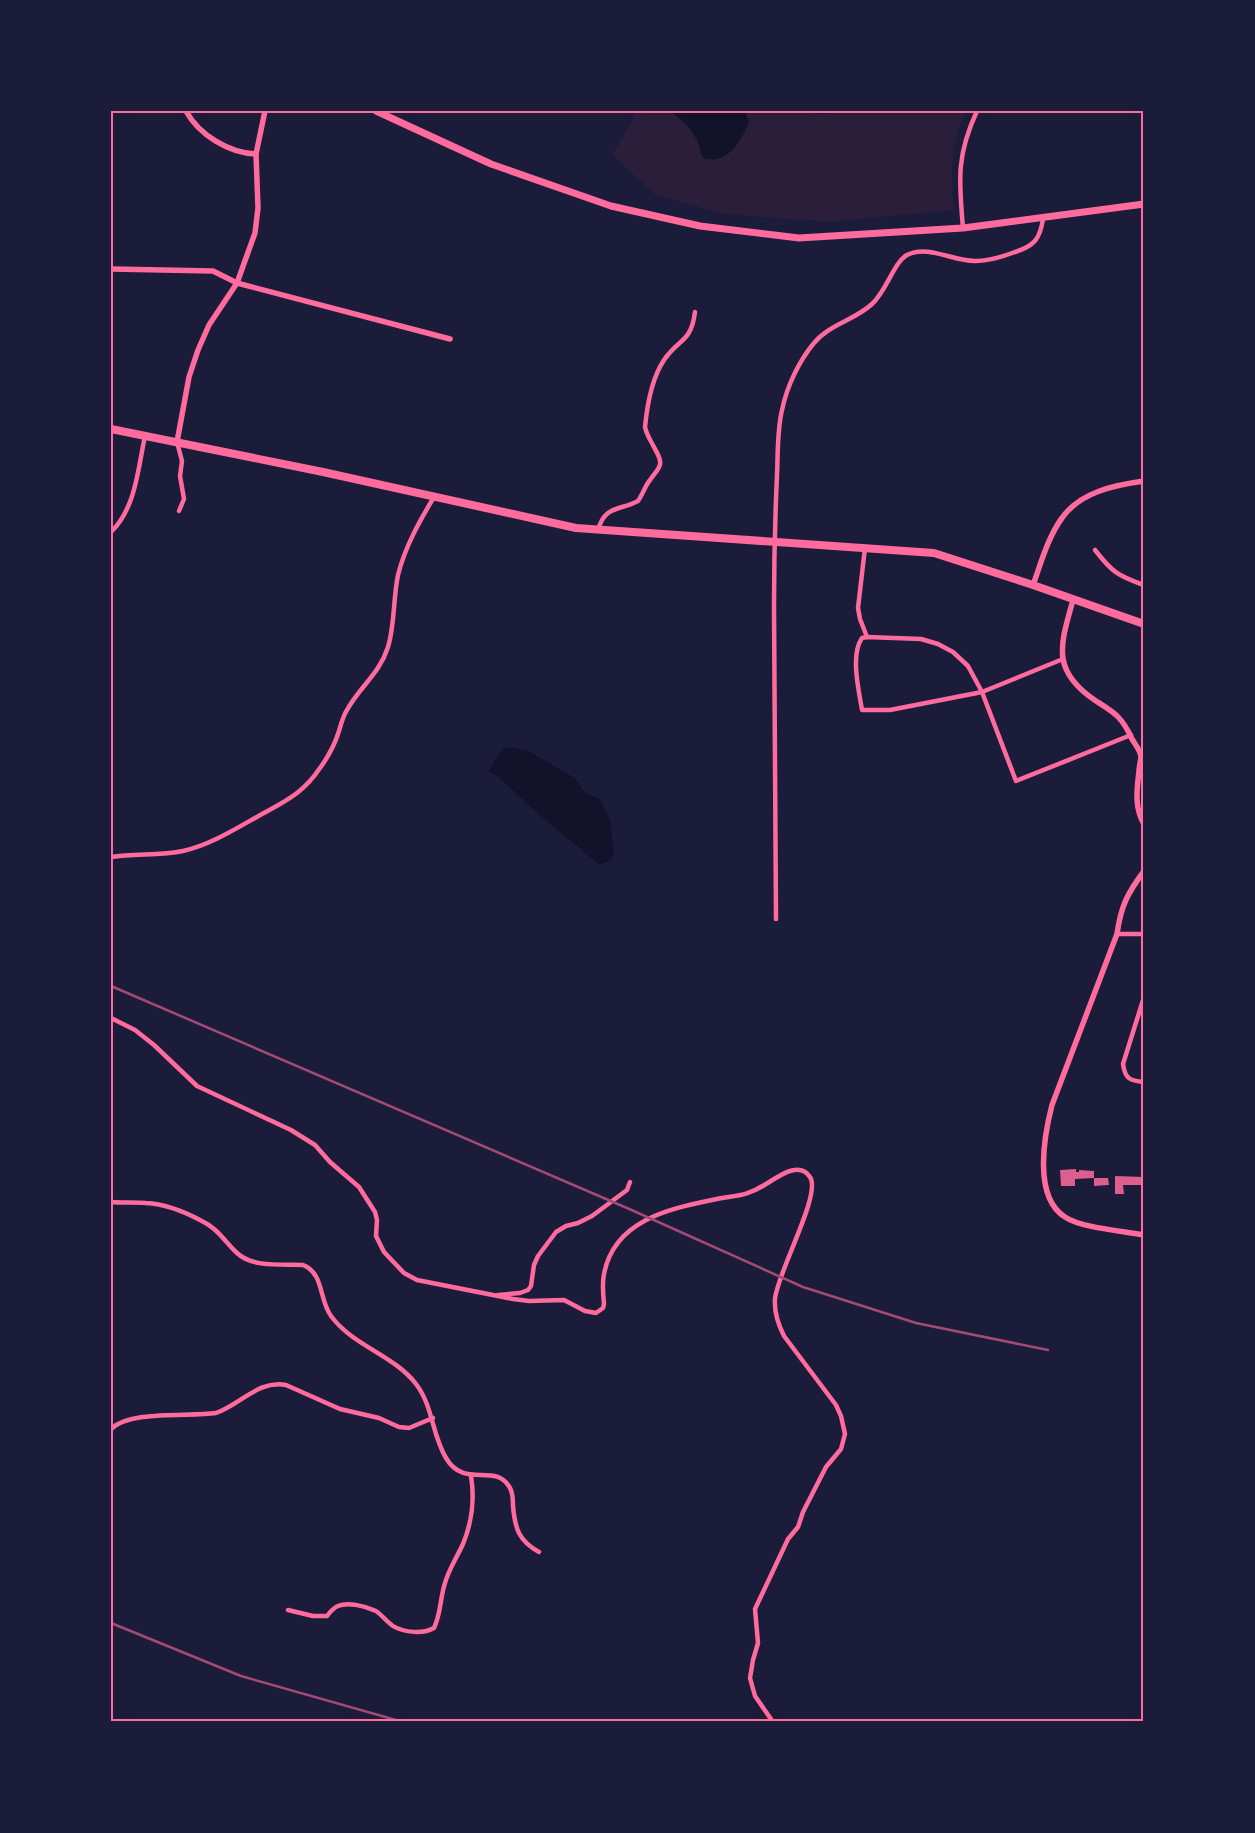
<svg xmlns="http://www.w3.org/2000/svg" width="1255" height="1833" font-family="'Nunito Sans',sans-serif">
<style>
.green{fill:#2a1e3b}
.water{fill:#12122b}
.building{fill:#dd5f8e}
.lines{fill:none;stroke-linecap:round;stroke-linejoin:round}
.minor{stroke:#ff6b9d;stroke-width:4.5}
.tertiary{stroke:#ff6b9d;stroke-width:5.5}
.primary{stroke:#ff6b9d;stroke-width:7}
.trunk{stroke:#ff6b9d;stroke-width:8}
.rail{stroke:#a44b75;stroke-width:2.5}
.neatline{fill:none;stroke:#ff6b9d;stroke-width:2}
</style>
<rect width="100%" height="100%" fill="#1b1b3a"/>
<path class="green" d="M635,111H806L822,115L834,111H966C949,144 951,175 954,210L829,222L724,214L656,195L612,155L634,118Z"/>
<g class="water">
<path d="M670,111H745L749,122C743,136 734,155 717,159C714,160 708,159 705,159C700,155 701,151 699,145C693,130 683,120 670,111Z"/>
<path d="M506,747L529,751L574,778L585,793L600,799L610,821L614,855L606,863L599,864L538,814L502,780L489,771L499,753Z"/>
</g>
<g class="building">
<path d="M1076,1169V1172H1079V1170L1094,1171V1178H1108L1109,1185L1094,1186V1178L1075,1179V1186H1061L1060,1170Z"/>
<path d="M1115,1176L1144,1177V1185H1123L1124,1194H1115Z"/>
</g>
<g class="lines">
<g class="minor">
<path d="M963,228C959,181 956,156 977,111"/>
<path d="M177,442L182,461L180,476L184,499L179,511"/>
<path d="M598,530C605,505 619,511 638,501C643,494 645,486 650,480C659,467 665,466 655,449C651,441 647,436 645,427C647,406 652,378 664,360C679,338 691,343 695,312"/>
<path d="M111,532C136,508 138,468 145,436"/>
<path d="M865,548L858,608L860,619L867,637"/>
<path d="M1095,550C1112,572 1118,576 1144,585"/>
<path d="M1063,659L982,692L890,710H862C859,691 850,655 862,638L867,637L921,639L938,644L953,652L968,666L982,692L1016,781L1131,735"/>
<path d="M111,857C135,853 159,856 183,851C209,845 232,831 255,818C269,810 284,803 297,793C306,786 314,777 320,768C328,757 335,744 339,731C341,724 343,716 347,710C360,686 379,675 388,647C395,624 393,599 398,575C405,547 419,522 434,497"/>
<path d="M776,919C775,815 775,711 774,607C774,563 775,519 777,475C778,454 777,431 782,410C787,386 799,361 814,343C830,324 855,320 872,304C886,292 894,262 907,255C928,244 954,262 976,261C990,261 1002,257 1015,252C1034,246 1040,239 1043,219"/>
<path d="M1117,934H1144"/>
<path d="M1144,997L1123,1064C1125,1078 1129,1081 1144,1082"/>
<path d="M111,1018L135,1030L154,1045L197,1086L291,1130L315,1145L330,1162L359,1187L375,1212L377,1220L376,1236L384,1252L404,1273L417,1280L513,1299L529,1301L564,1300L585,1311L596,1313L603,1308L604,1304C603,1294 602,1283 604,1274C614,1221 668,1209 712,1200C735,1195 746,1197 766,1184C778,1177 799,1160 810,1177C822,1194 777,1273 775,1299C774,1312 778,1324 784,1336L836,1405L841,1416L845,1434L841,1449L826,1467L803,1512L798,1527L788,1539L755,1609L758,1643L753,1660L750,1678L755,1696L773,1722"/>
<path d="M111,1202C123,1203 134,1202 146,1203C165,1204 183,1211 200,1220C219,1229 223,1240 237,1253C253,1268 283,1264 303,1265C324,1273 319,1300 331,1316C353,1346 394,1355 416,1384C433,1406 432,1435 446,1458C465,1490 495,1461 510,1488C513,1493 513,1500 513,1506C515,1529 519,1541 539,1552"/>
<path d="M498,1295L520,1293L528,1290L531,1286L534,1265L538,1256L556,1232L566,1226L578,1223L592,1216L627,1190L630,1182"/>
<path d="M111,1429C131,1410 188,1417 216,1413C241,1404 258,1380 286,1385L340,1409L379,1418L399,1427L409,1428L433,1418"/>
<path d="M288,1610L313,1616H327C330,1612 333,1608 338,1606C348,1602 366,1606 376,1611C382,1615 387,1622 393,1626C404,1633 424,1634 434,1628C441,1614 440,1598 445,1583C449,1569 457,1557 463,1544C472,1522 475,1500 471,1476"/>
</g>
<g class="tertiary">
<path d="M186,111C199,135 229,153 256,154"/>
<path d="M111,269L213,271L237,283L450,339"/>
<path d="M177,442L189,377L198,350L209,325L237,283L255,233L258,208L256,154L265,111"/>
<path d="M1033,585C1041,563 1048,537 1062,518C1080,492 1115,485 1144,481"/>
<path d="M1073,600C1060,646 1051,671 1096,701C1115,713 1122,717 1132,739C1135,744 1140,750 1141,756C1141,760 1139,767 1139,771C1137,789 1134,807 1144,824"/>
<path d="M1144,871C1127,894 1121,906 1117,934L1052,1105C1044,1136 1033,1197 1065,1217C1081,1228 1123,1231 1144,1235"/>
</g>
<path class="primary" d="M376,111L491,164L611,206L700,226L799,238L963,228L1144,204"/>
<path class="trunk" d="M111,429L323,472L576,528L934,553L1033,585L1144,624"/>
<g class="rail">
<path d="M111,986L627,1208L803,1287L916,1323L1048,1350"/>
<path d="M111,1623L241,1676L403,1722"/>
</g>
</g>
<rect width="1255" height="1833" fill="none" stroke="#1b1b3a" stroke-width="225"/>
<rect x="112" y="112" width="1030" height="1608" class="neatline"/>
</svg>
